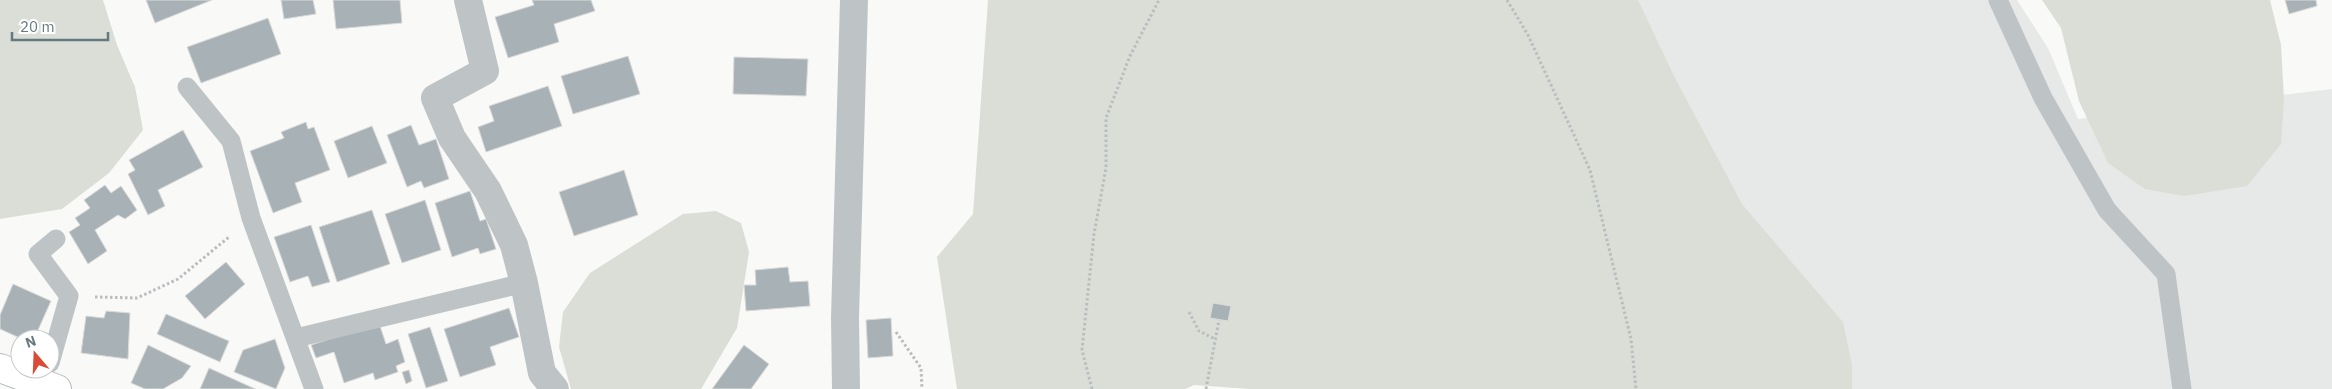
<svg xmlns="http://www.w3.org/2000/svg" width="2332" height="389" font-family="'IBM Plex Sans',sans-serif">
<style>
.built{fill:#e7e9e8}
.green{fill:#daded6}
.building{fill:#a8b2b6;stroke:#dbdbd9}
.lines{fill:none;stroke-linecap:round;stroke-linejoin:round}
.primary-casing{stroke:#b4babd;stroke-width:30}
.path{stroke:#b9bdbf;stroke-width:3;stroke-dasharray:2.5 2.5;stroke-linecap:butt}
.lane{stroke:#bec4c6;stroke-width:19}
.street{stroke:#bec4c6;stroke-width:28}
.primary{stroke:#fff;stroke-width:28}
</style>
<rect width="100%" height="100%" fill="#f9f9f7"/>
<path class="built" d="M1579,0H2017L2048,48L2078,119L2332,89V389H1850Z"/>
<g class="green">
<path d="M0,0H103L117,45L135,87L143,130L109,173L62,209L0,219Z"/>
<path d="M988,0H1638L1674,76L1742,204L1843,322L1852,365V389H1250L1194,385L1185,389H957L937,257L973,214Z"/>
<path d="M2042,0H2270L2281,45L2284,100L2281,144L2247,186L2184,196L2145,189L2108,163L2079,101L2061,28Z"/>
<path d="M716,211L741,223L749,252L737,328L701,389H571L559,347L563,312L590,273L683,214Z"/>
</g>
<g class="building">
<path d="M146,0H212L155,23Z"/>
<path d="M281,0H313L316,14L284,19Z"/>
<path d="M333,0H400L402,23L336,29Z"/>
<path d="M532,0H591L595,11L554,24L559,42L508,58L495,17L534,5Z"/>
<path d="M2285,0H2316L2317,6L2289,14Z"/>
<path d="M268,18L281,54L201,83L187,47Z"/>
<path d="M628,56L640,94L573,114L561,76Z"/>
<path d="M734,57L808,59L806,96L733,94Z"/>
<path d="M548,86L562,126L486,152L478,127L494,121L489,106Z"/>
<path d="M306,122L308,129L314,127L330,170L295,183L302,202L273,213L250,151L284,138L281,132Z"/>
<path d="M411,125L419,145L436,139L449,179L424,188L421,181L407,187L387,135Z"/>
<path d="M372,126L387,163L348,178L334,141Z"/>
<path d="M183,130L203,167L158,190L165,206L148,215L128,174L135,170L129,160Z"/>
<path d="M624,170L638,215L574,236L559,192Z"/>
<path d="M105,185L111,193L121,186L137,210L125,219L118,215L95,230L107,251L88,264L69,232L80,225L75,218L90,208L84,200Z"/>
<path d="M470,191L480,221L486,219L496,249L480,254L478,248L452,257L435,203Z"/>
<path d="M425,200L441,250L402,263L385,214Z"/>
<path d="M372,210L390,264L337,282L319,227Z"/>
<path d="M311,225L330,282L312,287L308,276L290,282L274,237Z"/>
<path d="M226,262L245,284L205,319L185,296Z"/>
<path d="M788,267L790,282L808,281L810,306L746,311L744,285H756L755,270Z"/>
<path d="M13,284L51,301L34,339H22L0,329V315Z"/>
<path d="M1213,303L1231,306L1228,321L1210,318Z"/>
<path d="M509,308L519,337L490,347L496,365L460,377L444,329Z"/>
<path d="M106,311L130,313L128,359L81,353L86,316L104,318Z"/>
<path d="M166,314L229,341L220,362L157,334Z"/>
<path d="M891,318L893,356L868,358L866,320Z"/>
<path d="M379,323L386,344L398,339L405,362L396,366L398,372L375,380L373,373L344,383L334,352L316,358L311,345Z"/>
<path d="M430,327L448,381L426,388L408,334Z"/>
<path d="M275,339L285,368L276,389L234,372L243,350Z"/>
<path d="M148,345L191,366L182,378L163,389H145L131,383Z"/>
<path d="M744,345L769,364L751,389H712Z"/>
<path d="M209,368L251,387L256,389H200Z"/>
<path d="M409,370L412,381L406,384L402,372Z"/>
</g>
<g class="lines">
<defs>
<path id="primary" d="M0,368L57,389"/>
</defs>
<use href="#primary" class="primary-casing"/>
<g class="path">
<path d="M1507,0L1528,35L1590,170L1631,339L1636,389"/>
<path d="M95,297L137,298L178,279L229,237"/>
<path d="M1189,312L1199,331L1215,339"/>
<path d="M896,332L921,368L922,389"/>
<path d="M1092,389L1082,350L1094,234L1106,168V118L1130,56L1159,0"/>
<path d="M1206,389L1219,320"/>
</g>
<g class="lane">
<path d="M1998,0L2043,98L2107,210L2166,274L2182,389"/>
<path d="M187,87L231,141L251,218L314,389"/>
<path d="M296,338L524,283"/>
<path d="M50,363L69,296L38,254L56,239"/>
</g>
<g class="street">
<path d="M468,0L485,71L435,98L452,138L488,191L514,245L524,283L542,373L555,389"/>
<path d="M846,389L845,318L854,0"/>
</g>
<use href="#primary" class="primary"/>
</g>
<g transform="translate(35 354) rotate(341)"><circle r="24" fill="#ffffff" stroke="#c2c9cc"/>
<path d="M0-4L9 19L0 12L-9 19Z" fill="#d94b37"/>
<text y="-8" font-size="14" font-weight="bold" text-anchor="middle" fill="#667880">N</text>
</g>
<path d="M12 32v8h96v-8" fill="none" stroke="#667880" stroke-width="2.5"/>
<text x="20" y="32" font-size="15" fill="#667880" stroke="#ffffff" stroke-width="4" paint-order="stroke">20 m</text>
</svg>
